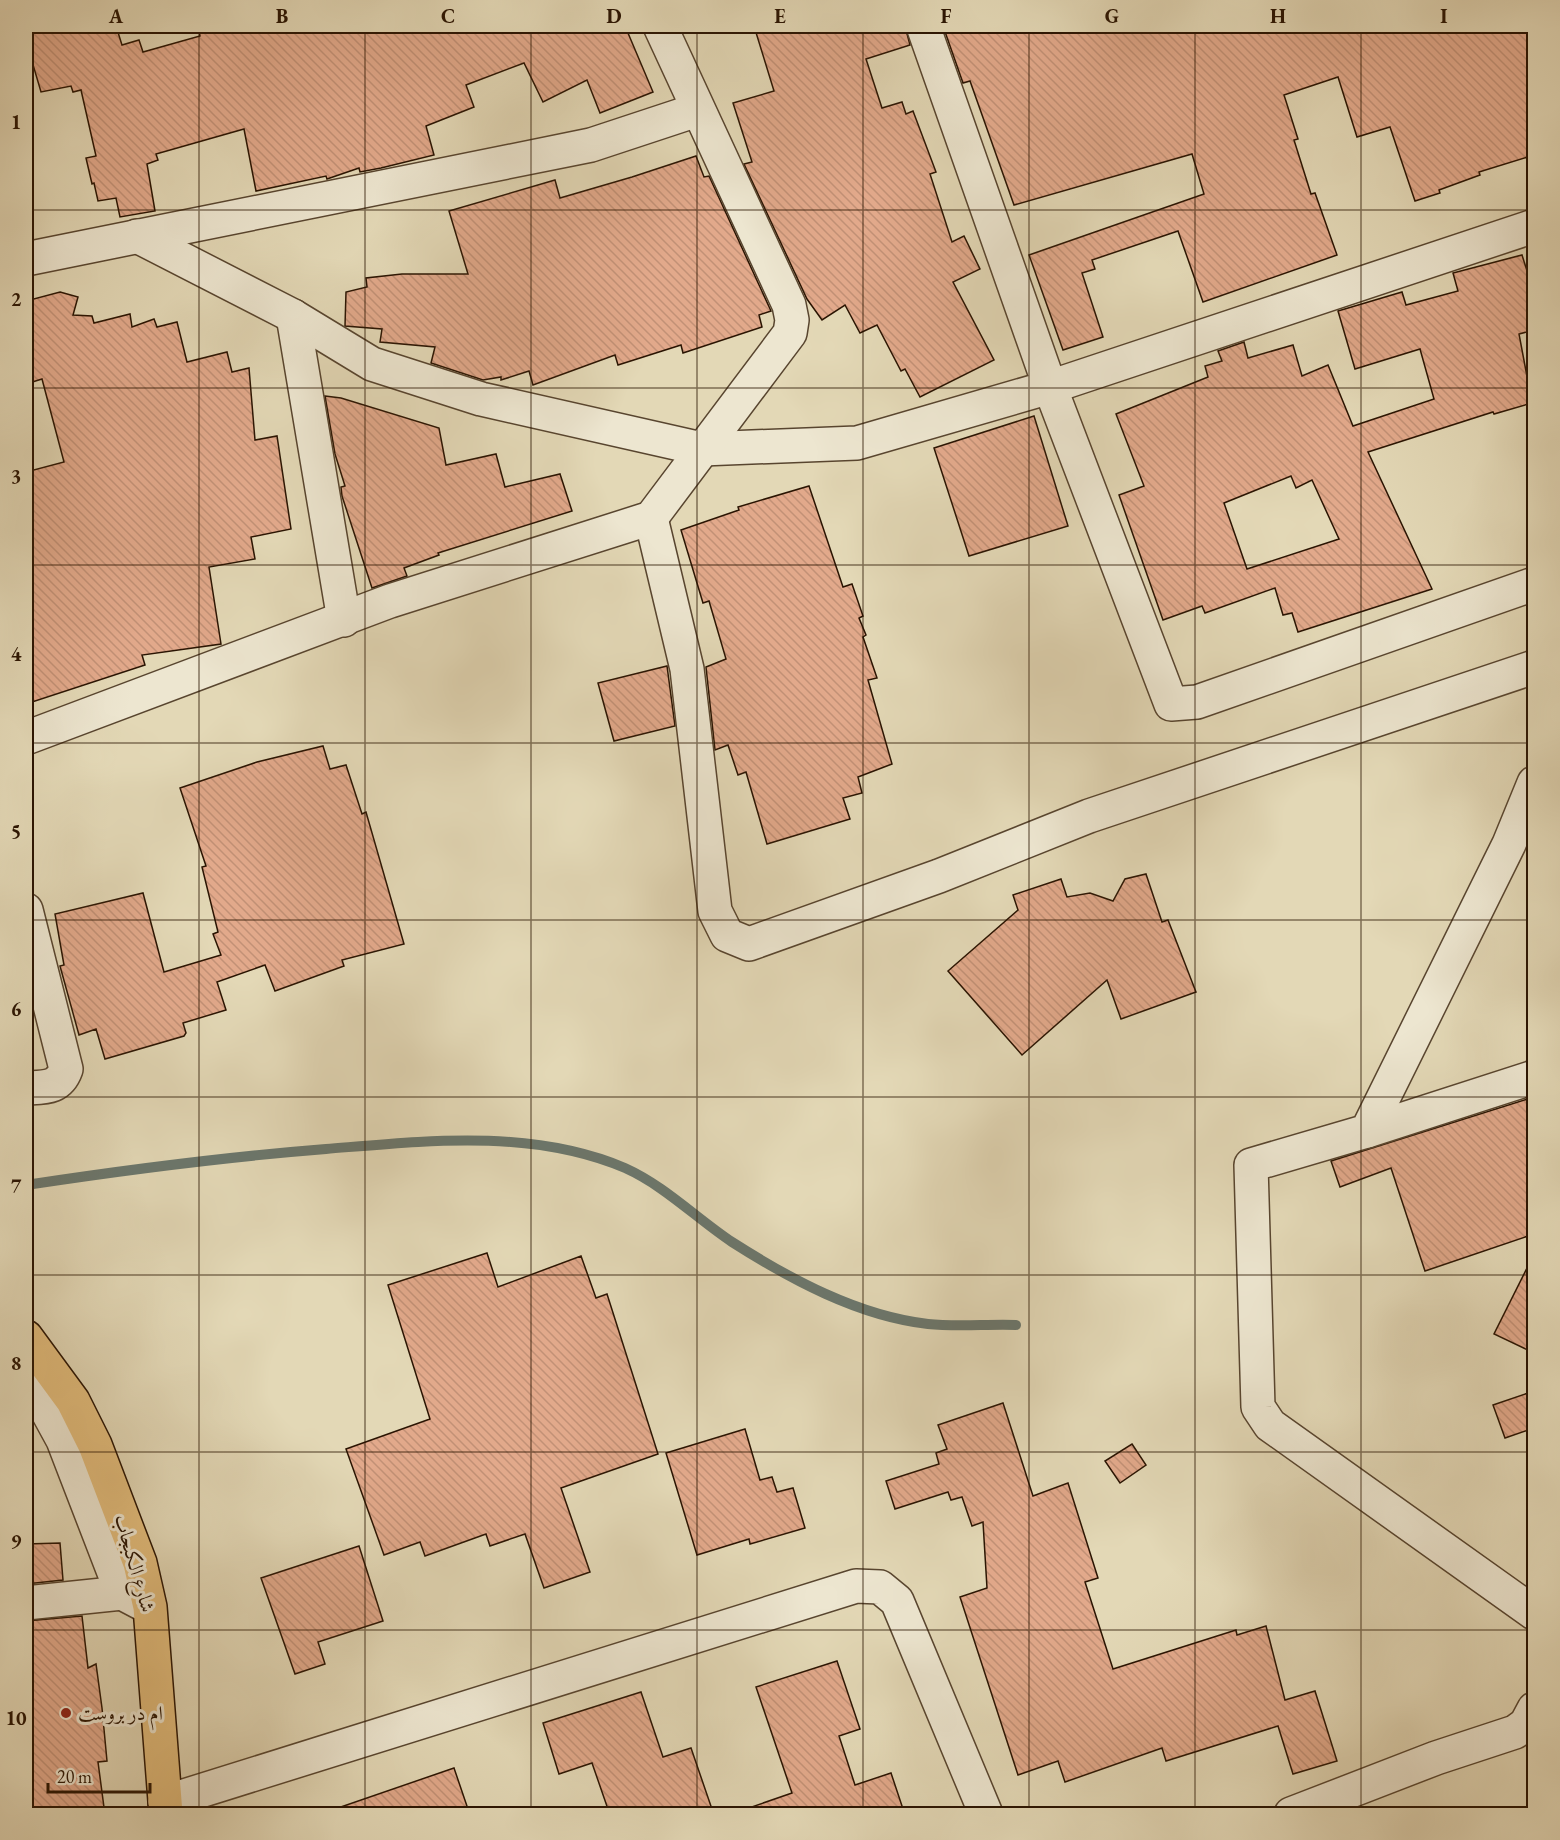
<svg xmlns="http://www.w3.org/2000/svg" width="1560" height="1840" font-family="'EB Garamond',Amiri,serif">
<style>
.lines{fill:none;stroke-linecap:round;stroke-linejoin:round}
.stream{stroke:#6b776d;stroke-width:10}
.building{fill:url(#building-back-hatch);stroke:#2a1402;stroke-width:1.5;fill-rule:evenodd}
.minor-casing{stroke:#58452f;stroke-width:36}
.major-casing{stroke:#2a1402;stroke-width:36}
.minor{stroke:#ede6d0;stroke-width:33}
.major{stroke:#e2bc7b;stroke-width:33}
.grid{fill:none;stroke:#2a1402;stroke-width:1.5;stroke-opacity:0.55}
.poi-dot{fill:#8f2418;stroke:#ede6d0;stroke-width:2}
.labels{text-anchor:middle;dominant-baseline:central;stroke-width:6;stroke-linejoin:round;paint-order:stroke}
.street-label{font-size:20px;fill:#2a1402;stroke:#ede6d0}
.poi-label{font-size:20px;fill:#2a1402;stroke:#ede6d0;text-anchor:start}
.neatline{fill:none;stroke:#2a1402;stroke-width:2}
.grid-label{font-size:20px;text-anchor:middle;font-weight:bold;fill:#2a1402}
</style>
<defs>
<pattern id="building-back-hatch" width="6" height="6" patternUnits="userSpaceOnUse" patternTransform="scale(1.5)"><rect width="6" height="6" fill="#e2a98b"/><path d="M-1 5l2 2M0 0l6 6M5-1l2 2" fill="none" stroke="#c29176"/></pattern>
</defs>
<rect width="100%" height="100%" fill="#e3d8b6"/>
<filter id="stains"><feTurbulence type="fractalNoise" baseFrequency=".00333" numOctaves="4"/><feColorMatrix values="0 0 0 0 .2 0 0 0 0 .09 0 0 0 0 .02 0 0 0 .5 -.17"/></filter>
<radialGradient id="worn" r=".72"><stop offset=".6" stop-color="#630" stop-opacity="0"/><stop offset="1" stop-color="#630" stop-opacity=".3"/></radialGradient>
<g class="lines">
<path class="stream" d="M26,1185C125,1170 225,1157 326,1149C424,1141 531,1128 625,1168C665,1186 696,1218 732,1242C790,1279 858,1316 928,1324C956,1327 987,1324 1016,1325"/>
</g>
<g class="building">
<path d="M26,26H116L122,45L139,40L143,52L200,36L198,26H625L653,92L600,113L587,80L543,102L524,63L466,85L474,107L426,126L434,155L381,168L360,172L359,168L327,179L326,176L256,191L244,129L156,154L158,160L147,164L155,211L120,217L116,198L98,201L94,183L92,184L86,158L96,156L81,90L73,92L71,86L41,92L26,41Z"/>
<path d="M754,26H905L910,45L866,59L882,108L902,102L906,114L913,111L936,172L930,174L952,242L964,236L980,269L953,282L994,360L920,397L905,369L901,371L877,325L860,333L845,305L822,320L807,299L744,164L752,162L733,103L774,91Z"/>
<path d="M943,26H1534V155L1479,172L1480,175L1439,190L1440,193L1415,201L1390,127L1357,137L1338,77L1284,95L1298,139L1294,140L1311,194L1315,193L1337,255L1203,302L1178,231L1092,260L1095,269L1082,273L1103,337L1063,350L1029,255L1204,194L1192,154L1014,205L970,81L963,83Z"/>
<path d="M696,156L704,177L709,176L771,311L759,315L762,327L683,353L681,345L618,365L615,355L533,385L529,371L501,380V377L483,380L431,363L435,347L380,342L382,329L345,326L346,292L367,287L366,278L402,274H468L449,211L555,180L560,198L632,177Z"/>
<path d="M1522,255L1534,293V330L1519,334L1532,403L1494,414L1493,412L1368,452L1432,589L1298,632L1292,613L1283,615L1275,588L1205,613L1202,606L1163,620L1119,495L1144,486L1116,414L1208,377L1205,366L1222,361L1218,351L1244,342L1248,358L1293,345L1302,376L1328,365L1353,426L1434,399L1420,349L1355,369L1338,311L1402,292L1406,305L1458,291L1453,273ZM1291,476L1296,488L1312,480L1339,539L1247,569L1224,503Z"/>
<path d="M60,292L78,297L73,315L92,316L94,323L130,314L132,327L154,319L157,327L177,322L187,362L227,352L232,372L249,368L255,440L277,436L291,529L251,537L255,559L209,567L221,644L142,655L145,665L26,704V472L64,462L42,379L26,384V301Z"/>
<path d="M325,396L341,398L439,428L446,465L496,454L505,487L560,474L572,511L438,553L439,555L404,568L407,576L372,588L342,496L341,487L345,486L335,454Z"/>
<path d="M1034,416L1068,526L969,556L934,448Z"/>
<path d="M809,486L843,587L852,584L863,616L859,618L866,635L863,637L877,678L868,680L892,764L858,777L862,793L843,798L850,819L767,844L746,772L738,775L728,745L715,750L706,667L726,659L709,601L703,603L681,530L739,510L738,507Z"/>
<path d="M667,666L675,726L614,741L598,683Z"/>
<path d="M323,746L330,769L346,765L362,814L366,812L404,944L342,960L344,966L275,991L265,965L217,982L226,1010L183,1023L186,1033L184,1036L105,1059L96,1029L79,1035L60,966L64,965L55,914L143,893L164,972L221,955L213,934L218,932L202,867L206,866L180,788L257,762Z"/>
<path d="M1146,874L1162,922L1168,920L1196,992L1121,1019L1107,980L1022,1055L948,971L1018,910L1013,895L1061,879L1067,897L1090,893L1113,901L1125,879Z"/>
<path d="M1534,1097V1234L1425,1271L1391,1168L1340,1187L1331,1161Z"/>
<path d="M487,1253L498,1287L581,1256L596,1298L607,1294L658,1454L561,1488L590,1572L544,1588L525,1534L490,1546L486,1534L425,1556L420,1542L384,1555L346,1449L430,1419L388,1285Z"/>
<path d="M1534,1254V1353L1494,1334Z"/>
<path d="M1534,1391V1428L1505,1438L1493,1405Z"/>
<path d="M1003,1403L1033,1496L1068,1483L1098,1578L1085,1582L1113,1669L1236,1630L1237,1635L1266,1626L1285,1700L1315,1691L1337,1761L1293,1774L1278,1726L1166,1761L1162,1748L1065,1782L1058,1761L1018,1775L960,1597L987,1588L983,1522L972,1526L962,1497L951,1500L948,1492L895,1509L886,1481L939,1464L936,1453L947,1449L938,1425Z"/>
<path d="M745,1429L760,1480L772,1477L777,1492L793,1488L805,1528L750,1544L749,1539L697,1555L666,1453Z"/>
<path d="M1132,1444L1146,1465L1120,1483L1105,1461Z"/>
<path d="M60,1543L63,1580L26,1584V1544Z"/>
<path d="M359,1546L383,1621L318,1642L325,1664L295,1674L261,1578Z"/>
<path d="M82,1616L88,1668L96,1664L102,1708L107,1761L98,1762L105,1815H26V1621Z"/>
<path d="M837,1661L860,1729L839,1736L855,1785L891,1773L905,1815H743V1810L792,1793L756,1687Z"/>
<path d="M641,1692L663,1757L691,1748L714,1815H610L592,1763L559,1774L543,1723Z"/>
<path d="M454,1768L470,1815H333L332,1810Z"/>
</g>
<g class="lines">
<defs>
<g id="minor">
<path d="M923,26L1050,387L1171,704L1197,702L1534,584"/>
<path d="M137,236L293,316L372,364L481,399L702,449L857,443L1050,387L1534,226"/>
<path d="M26,259L591,145L697,110"/>
<path d="M293,316L344,620"/>
<path d="M651,518L687,669L715,911L727,935L749,944L939,876L1089,816L1534,667"/>
<path d="M26,738L390,601L651,518L790,333L792,320L789,305L660,26"/>
<path d="M1534,783L1509,844L1367,1131L1251,1165L1258,1407L1270,1425L1534,1613"/>
<path d="M26,910L66,1069C59,1089 44,1087 26,1088"/>
<path d="M1367,1131L1534,1077"/>
<path d="M26,1379L33,1385L63,1440L122,1593"/>
<path d="M26,1603L122,1593L141,1603"/>
<path d="M165,1802L856,1586L880,1587L897,1601L986,1814"/>
<path d="M1291,1814L1436,1758L1515,1732L1526,1724L1534,1709"/>
</g>
<path id="major" d="M26,1337L73,1401L95,1445L140,1563L150,1607L166,1814"/>
</defs>
<use href="#minor" class="minor-casing"/>
<use href="#major" class="major-casing"/>
<use href="#minor" class="minor"/>
<use href="#major" class="major"/>
</g>
<path class="grid" d="M199,26V1814M365,26V1814M531,26V1814M697,26V1814M863,26V1814M1029,26V1814M1195,26V1814M1361,26V1814M26,210H1534M26,388H1534M26,565H1534M26,743H1534M26,920H1534M26,1097H1534M26,1275H1534M26,1452H1534M26,1630H1534"/>
<circle class="poi-dot" cx="66" cy="1713" r="6"/>
<g class="labels">
<g class="street-label">
<text transform="translate(135 1563) rotate(74)">شارع الكبجاب</text>
</g>
<g class="poi-label">
<text x="78" y="1713">ام در بروست</text>
</g>
</g>
<rect width="1560" height="1840" fill="none" stroke="#e3d8b6" stroke-width="66"/>
<path d="M48 1783v9h102v-9" fill="none" stroke="#2a1402" stroke-width="3"/>
<text x="57" y="1783" font-size="18" fill="#2a1402" stroke="#ede6d0" stroke-width="4.5" paint-order="stroke">20 m</text>
<rect x="33" y="33" width="1494" height="1774" class="neatline"/>
<g class="grid-label">
<text x="116" y="23">A</text>
<text x="282" y="23">B</text>
<text x="448" y="23">C</text>
<text x="614" y="23">D</text>
<text x="780" y="23">E</text>
<text x="946" y="23">F</text>
<text x="1112" y="23">G</text>
<text x="1278" y="23">H</text>
<text x="1444" y="23">I</text>
<text x="16" y="129">1</text>
<text x="16" y="306">2</text>
<text x="16" y="483">3</text>
<text x="16" y="661">4</text>
<text x="16" y="838">5</text>
<text x="16" y="1016">6</text>
<text x="16" y="1193">7</text>
<text x="16" y="1370">8</text>
<text x="16" y="1548">9</text>
<text x="16" y="1725">10</text>
</g>
<rect width="100%" height="100%" filter="url(#stains)"/>
<rect width="100%" height="100%" fill="url(#worn)"/>
</svg>
